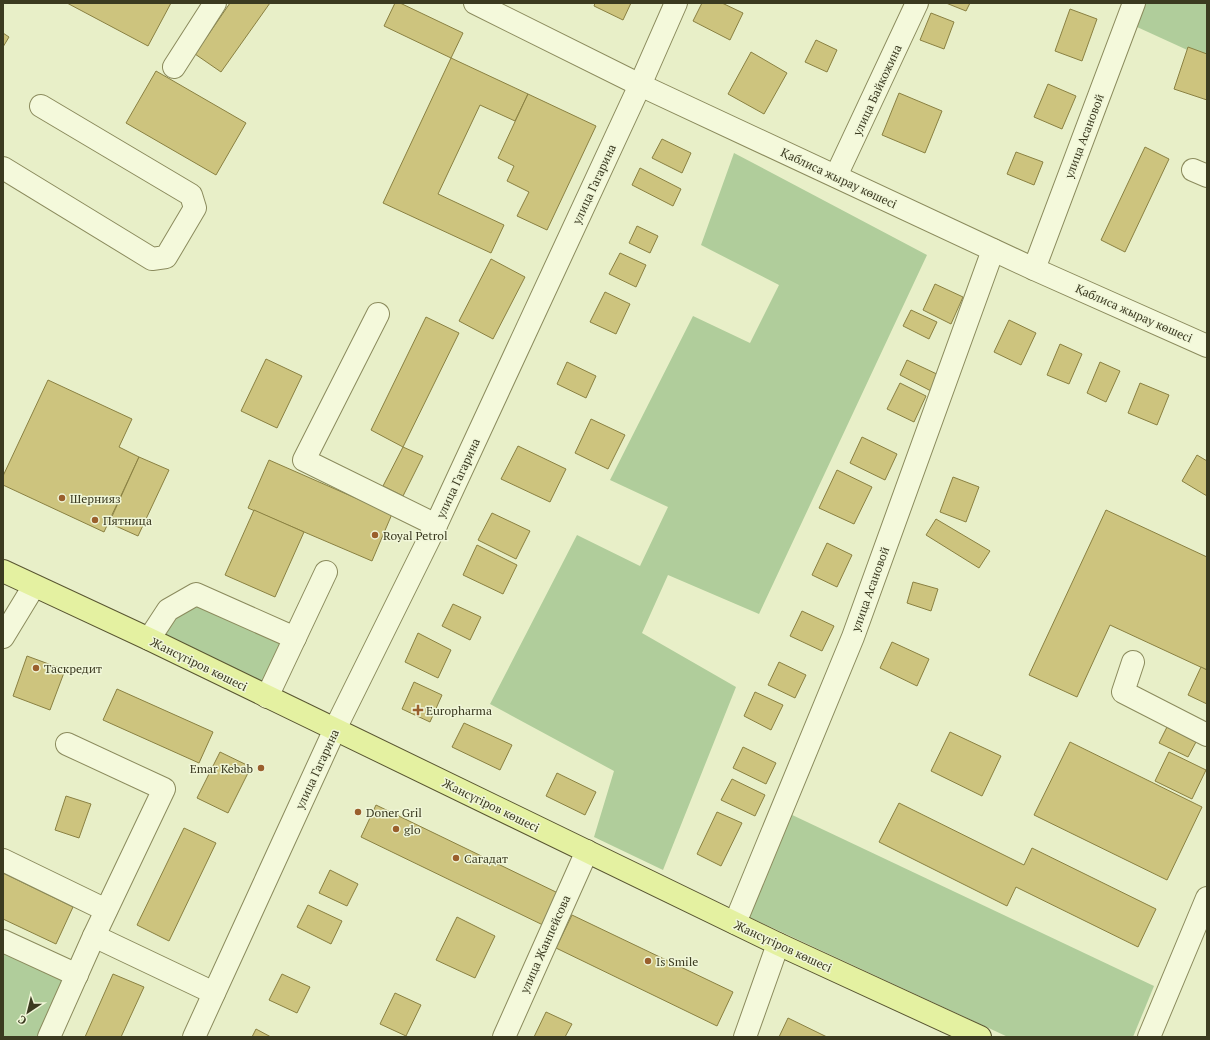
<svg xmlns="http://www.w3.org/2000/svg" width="1210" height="1040" font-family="'PT Serif',serif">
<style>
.green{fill:#b0cd9b}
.building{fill:#cdc47e;stroke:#8a8142}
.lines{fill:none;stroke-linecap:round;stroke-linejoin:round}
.minor-casing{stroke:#8b8b5d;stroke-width:24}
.major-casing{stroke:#595631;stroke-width:24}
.minor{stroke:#f4f9db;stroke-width:22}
.major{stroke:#e4f1a1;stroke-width:22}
.poi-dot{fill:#9a5f2d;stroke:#f0f6d8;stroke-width:1.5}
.labels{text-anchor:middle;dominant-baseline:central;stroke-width:3;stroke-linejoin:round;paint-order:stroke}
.street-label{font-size:12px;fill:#3b3a20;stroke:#f0f6d8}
.poi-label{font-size:12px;fill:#3b3a20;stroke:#f0f6d8;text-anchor:start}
</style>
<rect width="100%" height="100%" fill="#e8efc8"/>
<g class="green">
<path d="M1146,3H1207V59L1137,27Z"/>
<path d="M734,153L927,255L759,614L668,575L642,633L736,687L663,870L594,837L614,771L490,704L577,535L640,566L668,507L610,480L693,316L750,343L779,285L701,245Z"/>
<path d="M199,604L284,643L264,686L160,634L174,618Z"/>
<path d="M788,813L1154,986L1133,1037H1008L749,917Z"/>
<path d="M3,949L73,983L45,1037H3Z"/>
</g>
<g class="building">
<path d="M67,3H171L148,46Z"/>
<path d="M230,3H270L221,72L195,54Z"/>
<path d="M395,3H400L463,33L451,58L384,26Z"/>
<path d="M595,3H631L623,20L594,6Z"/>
<path d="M702,3H722L743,13L730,40L693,21Z"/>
<path d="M946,3H970L966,11Z"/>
<path d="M1070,9L1097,19L1082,61L1055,51Z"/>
<path d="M931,13L954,22L944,49L920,40Z"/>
<path d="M3,33L9,37L3,47Z"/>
<path d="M816,40L837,50L827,72L805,62Z"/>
<path d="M1188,47L1207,54V100L1174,89Z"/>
<path d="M751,52L787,73L764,114L728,94Z"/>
<path d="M451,58L528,94L515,121L480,105L438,194L504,225L491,253L383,203Z"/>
<path d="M156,71L246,123L216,175L126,123Z"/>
<path d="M1048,84L1076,96L1062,129L1034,117Z"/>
<path d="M899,93L942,111L925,153L882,135Z"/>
<path d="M528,94L596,126L547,230L517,216L529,192L507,181L514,166L498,158Z"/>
<path d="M662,139L691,153L682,173L652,158Z"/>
<path d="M1145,147L1169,159L1125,252L1101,240Z"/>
<path d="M1016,152L1043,162L1034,185L1007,174Z"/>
<path d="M640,168L681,189L673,206L632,185Z"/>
<path d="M637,226L658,236L650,253L629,243Z"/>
<path d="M620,253L646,265L636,287L609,274Z"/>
<path d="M491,259L525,277L493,339L459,321Z"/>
<path d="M935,284L963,297L951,324L923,310Z"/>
<path d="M605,292L630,304L616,334L590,322Z"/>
<path d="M911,310L937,322L929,339L903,326Z"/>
<path d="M426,317L459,333L403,447L371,430Z"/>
<path d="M1009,320L1036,333L1021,365L994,352Z"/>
<path d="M1060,344L1082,354L1069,384L1047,375Z"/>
<path d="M266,359L302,376L277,428L241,411Z"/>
<path d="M907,360L941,376L933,392L900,375Z"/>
<path d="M567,362L596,376L586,398L557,384Z"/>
<path d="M1100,362L1120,371L1106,402L1087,393Z"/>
<path d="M48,380L132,419L119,447L139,457L104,532L3,485V476Z"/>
<path d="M900,383L926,396L914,422L887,409Z"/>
<path d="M1140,383L1169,395L1157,425L1128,413Z"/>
<path d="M591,419L625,435L608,469L575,453Z"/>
<path d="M862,437L897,454L885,480L850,463Z"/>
<path d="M518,446L566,469L550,502L501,479Z"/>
<path d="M403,447L423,456L403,496L383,486Z"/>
<path d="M1197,455L1207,461V496L1182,481Z"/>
<path d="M139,457L169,470L138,536L109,523Z"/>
<path d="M269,460L392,514L372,561L248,508Z"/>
<path d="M837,470L872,487L854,524L819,508Z"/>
<path d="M953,477L979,487L966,522L940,512Z"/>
<path d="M254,510L304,532L275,597L225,575Z"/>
<path d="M1106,510L1207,557V670L1110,625L1077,697L1029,675Z"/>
<path d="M492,513L530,531L516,559L478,540Z"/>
<path d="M936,519L990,551L979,568L926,535Z"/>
<path d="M827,543L852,555L837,587L812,575Z"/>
<path d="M477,545L517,565L503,594L463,575Z"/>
<path d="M913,582L938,589L931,611L907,603Z"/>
<path d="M453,604L481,617L470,640L442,626Z"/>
<path d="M802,611L834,626L822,651L790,636Z"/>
<path d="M418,633L451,650L438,678L405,662Z"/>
<path d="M892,642L929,659L917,686L880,668Z"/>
<path d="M27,656L65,670L50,710L13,696Z"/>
<path d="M779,662L806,675L795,698L768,685Z"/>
<path d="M1201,667L1207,670V704L1188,695Z"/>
<path d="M414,682L442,695L430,722L402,709Z"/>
<path d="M117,689L213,732L199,763L103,720Z"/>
<path d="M755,692L783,705L771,730L744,716Z"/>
<path d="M464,723L512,745L500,770L452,747Z"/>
<path d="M1167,727L1196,742L1188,757L1159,743Z"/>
<path d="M950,732L1001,756L982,796L931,771Z"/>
<path d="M1070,742L1202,807L1167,880L1034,815Z"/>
<path d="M743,747L776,763L766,784L733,768Z"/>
<path d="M220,752L251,767L228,813L197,798Z"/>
<path d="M1169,752L1206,770L1192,799L1155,781Z"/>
<path d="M557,773L596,792L585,815L546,796Z"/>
<path d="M732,779L765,795L755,816L721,800Z"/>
<path d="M66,796L91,804L79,838L55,830Z"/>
<path d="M899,803L1024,865L1032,848L1156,909L1138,947L1016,887L1007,906L879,842Z"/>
<path d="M376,805L560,894L545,926L361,837Z"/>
<path d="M717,812L742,823L721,866L697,854Z"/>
<path d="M184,828L216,843L169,941L137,925Z"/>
<path d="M330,870L358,884L347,906L319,893Z"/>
<path d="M3,873L73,907L56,944L3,919Z"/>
<path d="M308,905L342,921L331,944L297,927Z"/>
<path d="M572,915L733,992L717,1026L556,948Z"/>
<path d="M457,917L495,936L475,978L436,960Z"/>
<path d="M113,974L144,987L121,1037H85Z"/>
<path d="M282,974L310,987L297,1013L269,1000Z"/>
<path d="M395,993L421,1005L406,1036L380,1024Z"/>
<path d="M546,1012L572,1024L565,1037H534Z"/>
<path d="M788,1018L827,1037H779Z"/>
<path d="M256,1029L271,1037H252Z"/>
</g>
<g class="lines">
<defs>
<g id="minor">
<path d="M475,3L640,85L1034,269L1207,346"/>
<path d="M174,67L215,3"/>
<path d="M3,168L152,259L166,257L195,208L191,195L41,106"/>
<path d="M1193,170L1207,176"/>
<path d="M836,176L917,3"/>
<path d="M1034,269L1134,3"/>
<path d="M378,314L304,460L436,525"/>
<path d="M3,637L34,586"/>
<path d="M149,639L168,610L196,594L295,638"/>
<path d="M1133,662L1123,692L1207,735"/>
<path d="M267,697L326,572"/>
<path d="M67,744L164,789L94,936L214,993"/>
<path d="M3,860L106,910"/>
<path d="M735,923L853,637L993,250"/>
<path d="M3,941L77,975"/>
<path d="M49,1037L94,936"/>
<path d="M194,1037L335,729L436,525L640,85L676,3"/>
<path d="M504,1037L587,851"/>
<path d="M745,1037L778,944"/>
<path d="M1149,1037L1207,898"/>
</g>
<path id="major" d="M3,571L149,639L778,944L980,1037"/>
</defs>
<use href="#minor" class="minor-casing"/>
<use href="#major" class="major-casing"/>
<use href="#minor" class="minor"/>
<use href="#major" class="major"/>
</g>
<g class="poi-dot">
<circle cx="62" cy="498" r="4"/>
<circle cx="95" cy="520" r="4"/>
<circle cx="375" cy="535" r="4"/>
<circle cx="36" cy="668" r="4"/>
<path d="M416 704h4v4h4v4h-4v4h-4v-4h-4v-4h4z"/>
<circle cx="261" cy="768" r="4"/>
<circle cx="358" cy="812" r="4"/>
<circle cx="396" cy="829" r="4"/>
<circle cx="456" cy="858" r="4"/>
<circle cx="648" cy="961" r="4"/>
</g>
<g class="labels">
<g class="street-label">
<text transform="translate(877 90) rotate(-65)">улица Байкожина</text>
<text transform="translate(1084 136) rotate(-69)">улица Асановой</text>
<text transform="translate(839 178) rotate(25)">Қаблиса жырау көшесі</text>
<text transform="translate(594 184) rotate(-65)">улица Гагарина</text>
<text transform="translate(1134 313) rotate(24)">Қаблиса жырау көшесі</text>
<text transform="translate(458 478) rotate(-65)">улица Гагарина</text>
<text transform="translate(870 589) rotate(-70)">улица Асановой</text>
<text transform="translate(199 664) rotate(26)">Жансүгіров көшесі</text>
<text transform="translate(317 769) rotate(-65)">улица Гагарина</text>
<text transform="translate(491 805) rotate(26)">Жансүгіров көшесі</text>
<text transform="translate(545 944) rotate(-66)">улица Жанпейсова</text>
<text transform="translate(783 946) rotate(25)">Жансүгіров көшесі</text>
</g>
<g class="poi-label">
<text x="70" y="498">Шернияз</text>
<text x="103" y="520">Пятница</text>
<text x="383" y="535">Royal Petrol</text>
<text x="44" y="668">Таскредит</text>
<text x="426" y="710">Europharma</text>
<text x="253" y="768" text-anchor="end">Emar Kebab</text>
<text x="366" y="812">Doner Gril</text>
<text x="404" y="829">glo</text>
<text x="464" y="858">Сагадат</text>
<text x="656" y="961">Is Smile</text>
</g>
</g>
<rect width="1210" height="1040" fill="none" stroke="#3b3a20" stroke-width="8"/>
<g transform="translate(28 1012) rotate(215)" stroke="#f0f6d8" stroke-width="3" paint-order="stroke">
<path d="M0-3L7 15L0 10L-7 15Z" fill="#3b3a20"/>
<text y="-6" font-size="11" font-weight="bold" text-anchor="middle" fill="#3b3a20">С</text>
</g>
</svg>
